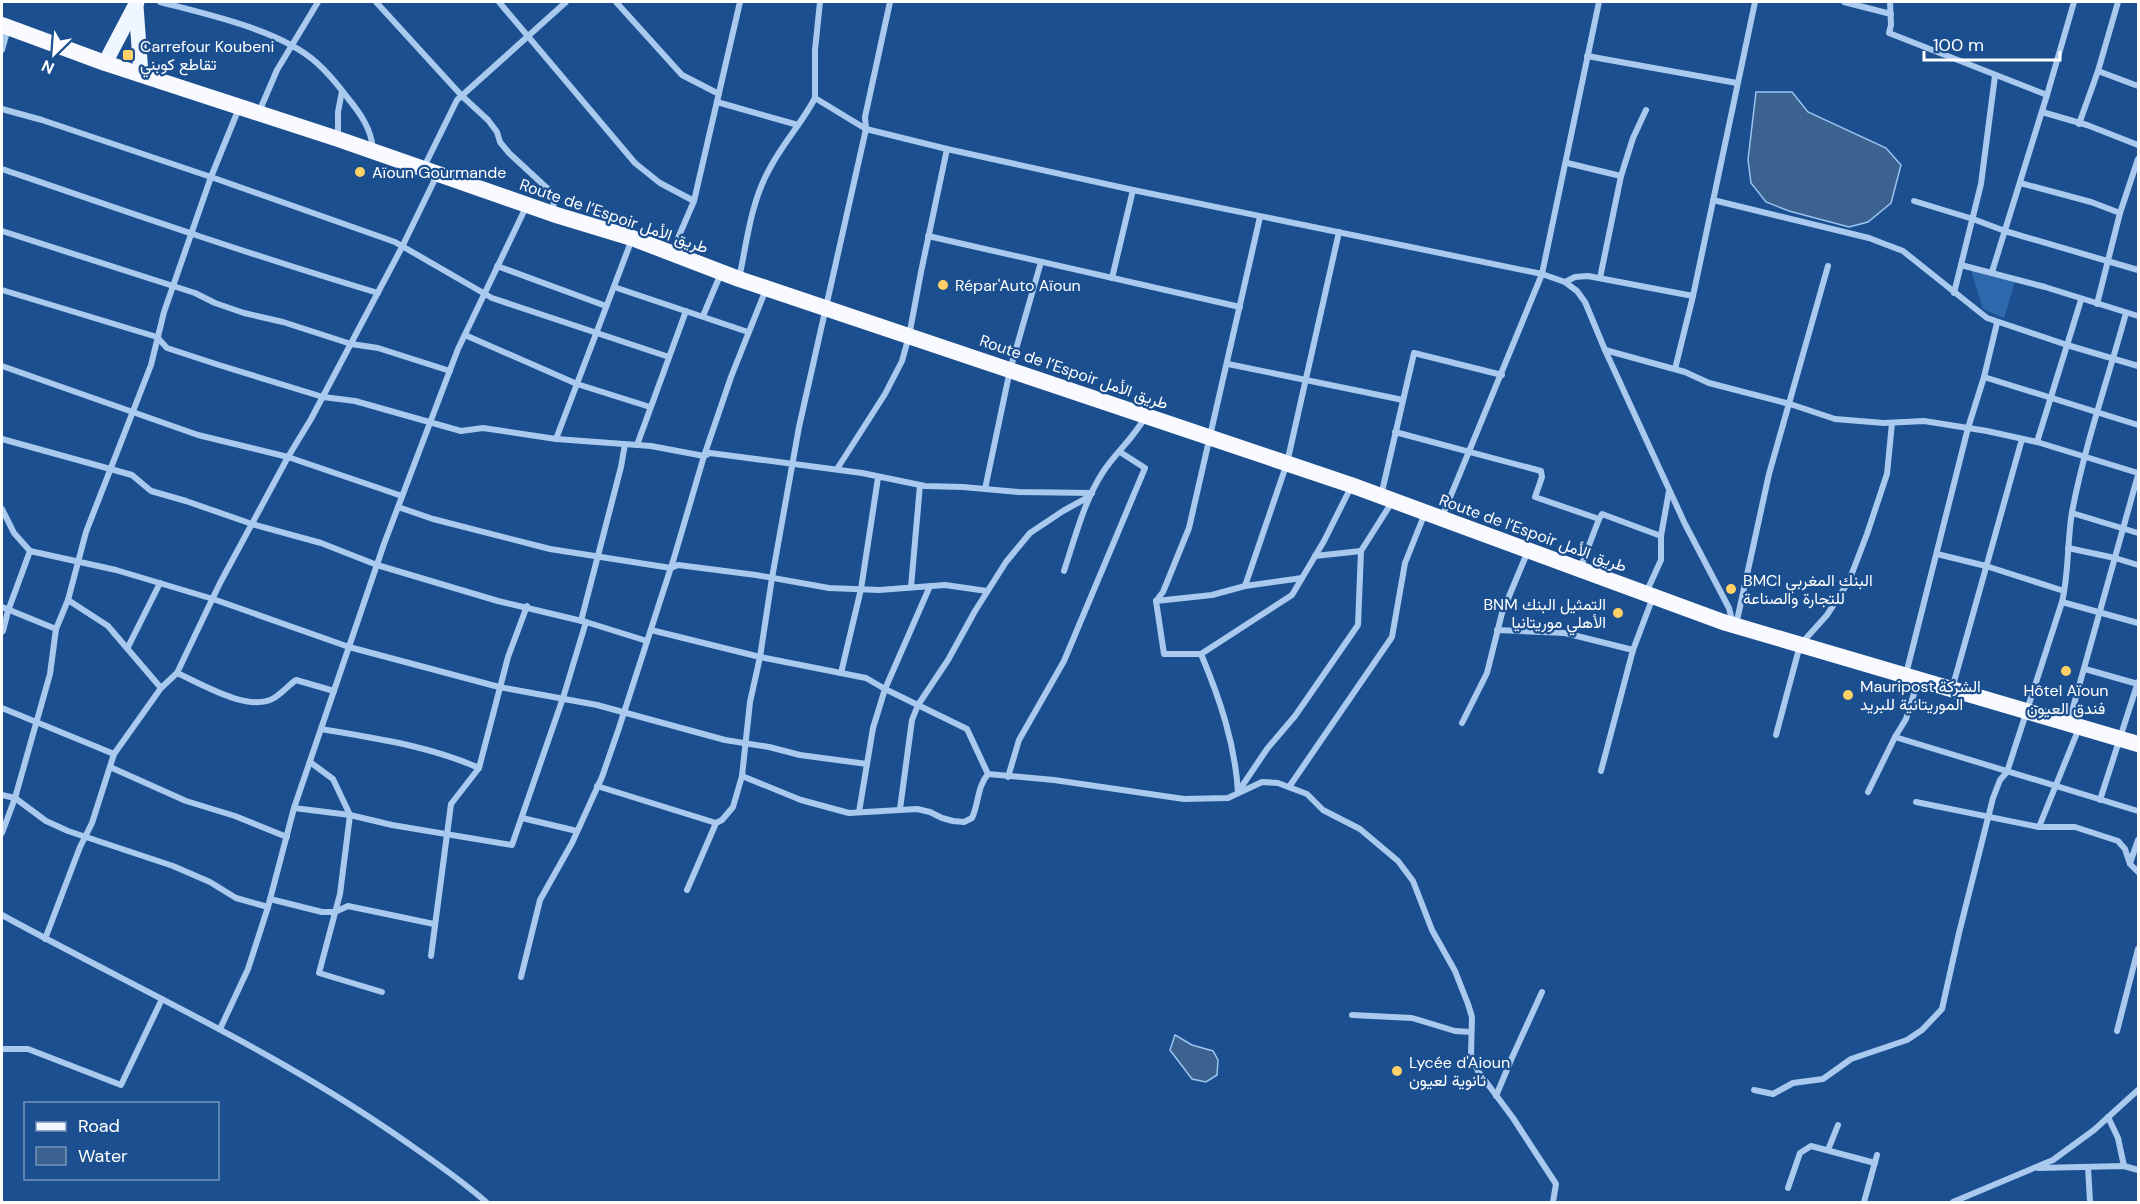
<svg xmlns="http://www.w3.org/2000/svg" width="2140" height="1204" font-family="'DM Sans',Vazirmatn,sans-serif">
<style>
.green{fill:#2e69ad}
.water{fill:#3c6290;stroke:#9cc4f0;stroke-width:1.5}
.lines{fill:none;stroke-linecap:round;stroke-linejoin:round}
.minor{stroke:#a9c9ee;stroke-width:6}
.primary{stroke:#f0f6ff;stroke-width:15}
.trunk{stroke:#f8faff;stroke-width:16}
.poi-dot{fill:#ffd166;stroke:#1b4f8f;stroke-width:2}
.labels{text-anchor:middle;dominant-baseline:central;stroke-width:4.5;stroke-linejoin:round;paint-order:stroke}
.poi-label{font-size:16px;fill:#fff;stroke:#1b4f8f;text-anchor:start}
.street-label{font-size:16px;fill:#fff;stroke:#1b4f8f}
</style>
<rect width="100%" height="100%" fill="#1b4f8f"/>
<path class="green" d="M1971,270L2015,282L2004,318L1983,309Z"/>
<g class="water">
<path d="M1756,92H1792L1808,112L1886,148L1901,165L1891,203L1868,222L1849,227L1789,211L1766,202L1751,183L1748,160Z"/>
<path d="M1175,1035L1192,1045L1213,1051L1218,1060L1217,1075L1206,1082L1192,1079L1170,1050Z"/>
</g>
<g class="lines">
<g class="minor">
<path d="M160,2C206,14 281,30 317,63C328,73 338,85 347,97C360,113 371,128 373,149"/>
<path d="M376,2L462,96L488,120L497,132L500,142L509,153L548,189L554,198L553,213"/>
<path d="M499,2L635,163L660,183L694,201"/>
<path d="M616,2L682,75L719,94"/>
<path d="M1844,2L1891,14"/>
<path d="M1890,2L1891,25L1889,33L2047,95L2074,2"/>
<path d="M2118,2L2098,71L2138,86"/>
<path d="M2,50L8,28"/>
<path d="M1587,56L1737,83"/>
<path d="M815,98V50L820,2"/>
<path d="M717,102L798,125"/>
<path d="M2,109L42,120L211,177L395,242L492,298L669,357"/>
<path d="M259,112L277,70L318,2"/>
<path d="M2042,112L2087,125L2138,145"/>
<path d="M2079,124L2098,71"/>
<path d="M338,138V112L342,91"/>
<path d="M1567,163L1621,176"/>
<path d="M424,167L457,100L566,2"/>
<path d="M2,169C127,212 251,255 378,293"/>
<path d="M2020,183L2091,202L2120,213"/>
<path d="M1713,200L1869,238L1903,251L1987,318L2067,345L2138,366"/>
<path d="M1914,201L1973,219L2005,231L2138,270"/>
<path d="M1260,217L1189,528L1163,592L1156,601L1164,654H1201L1292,595L1324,541L1351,487"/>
<path d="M2,231L195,293L215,303L244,313L283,322L351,344L378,348L450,371"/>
<path d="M928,236L1240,307"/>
<path d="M672,252L694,201L740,2"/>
<path d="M1961,265L2045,287L2138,316"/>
<path d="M497,266L606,306"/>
<path d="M1992,272L2047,95"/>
<path d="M1112,278L1133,190"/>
<path d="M1600,278L1621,176L1633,138L1646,110"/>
<path d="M739,279C747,241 751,201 770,168C783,143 802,123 815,98L866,129L947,149L1133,190L1542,274L1565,282L1577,291L1585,302L1605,350L1685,524L1729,608L1733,624"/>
<path d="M1565,282L1575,277L1588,276L1693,296"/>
<path d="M614,287L748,332"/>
<path d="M2,290L157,337L167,348L219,365L323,397L355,401L461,431L483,428L556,439L651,446L704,456L710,453L862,473L925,486L963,487L1019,492L1092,493"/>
<path d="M1954,293L1981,184L1995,76"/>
<path d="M2097,304L2120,213L2138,159"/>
<path d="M703,316L721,273"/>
<path d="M465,335L577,384L650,407"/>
<path d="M1605,350L1685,372L1709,383L1790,404L1835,419L1884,423L1924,421L1987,431L2037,442L2138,473"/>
<path d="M1228,364L1403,400"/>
<path d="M2,366L198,435L288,457L402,496"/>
<path d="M1675,369L1693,296L1755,2"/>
<path d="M1984,377L2138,425"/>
<path d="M1395,432L1541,471L1542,477L1535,497L1599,519L1602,514L1661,536V560L1646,593"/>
<path d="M2,439L132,475L151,491L186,501L252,524L321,543L377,565L498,601L586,622L647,641"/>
<path d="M556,439L632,239"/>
<path d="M2037,442L2081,300"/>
<path d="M637,445L686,311"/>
<path d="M837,469L885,394L902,361L909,336L921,272L947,149"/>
<path d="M985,489L1010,370L1041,262"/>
<path d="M1381,496L1414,353L1502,375"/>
<path d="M398,507L433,519L550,549L671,568L678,565L756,575L829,588L879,590L945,585L987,591"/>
<path d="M2,509L14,533L30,551L116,570L213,599L349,647L499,687L597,705L725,740L769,747L800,755L867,764"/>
<path d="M2072,513L2138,533"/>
<path d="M1442,517L1542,274L1599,2"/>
<path d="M1661,536L1669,491"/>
<path d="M2068,548L2115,558L2138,565"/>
<path d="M1937,554L1986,566L2064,591"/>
<path d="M1315,556L1361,551"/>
<path d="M1583,570V561L1599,519"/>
<path d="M1064,571C1075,538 1084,501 1103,472C1116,452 1134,438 1145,417"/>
<path d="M1245,586L1287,463L1339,232"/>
<path d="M911,587L920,485"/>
<path d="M68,600L108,626L161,688"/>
<path d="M1156,601L1212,595L1245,586L1302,578"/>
<path d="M2062,602L2138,623"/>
<path d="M2,607L56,629"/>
<path d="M581,621L621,467L625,444"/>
<path d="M1736,625L1769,474L1828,266"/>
<path d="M651,630L760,657L866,678L885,689L967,729L988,774"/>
<path d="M1497,630L1565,633L1633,650"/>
<path d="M2,632L3,631L8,611L30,551"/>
<path d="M128,647L160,583"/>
<path d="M1201,654C1220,699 1235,744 1238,792"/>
<path d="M2085,669L2138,684"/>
<path d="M177,673C202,684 249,713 274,698C282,693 289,685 296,680L334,691"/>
<path d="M841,673L861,589L878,478"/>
<path d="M1906,674L1968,428L1984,377L1997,323"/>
<path d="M1952,689L2022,439"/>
<path d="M2,708L114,754L92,823L80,847L45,939"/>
<path d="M2069,722L2138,475"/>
<path d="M1462,723L1487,673L1502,613L1528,551"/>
<path d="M321,729C375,738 429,746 479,768"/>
<path d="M1776,735L1800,645L1827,615L1849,581L1867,534L1887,474L1892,423"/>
<path d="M1895,737L2138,811"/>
<path d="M114,754L161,688L177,673L220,583L288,457L311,419L402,247L437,175"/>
<path d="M310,762L333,779L350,815L340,894L319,973L382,992"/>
<path d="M110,767L186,801L235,816L287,837"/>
<path d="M1601,771L1633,650L1653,597"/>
<path d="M742,776L801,800L849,813L917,809L930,812L942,818L953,821L964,822L972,818C979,803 977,787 988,774L1054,780L1184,799L1228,798L1262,782L1278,783L1307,794L1323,810L1360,829L1398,861L1413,881L1432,930L1455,971L1468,1004L1472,1017L1471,1054L1478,1071L1513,1118L1556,1184L1553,1202"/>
<path d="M1008,777L1019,740L1064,661L1145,468L1120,452"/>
<path d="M597,786L716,823"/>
<path d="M1289,787L1392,637L1405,563L1425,513"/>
<path d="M1238,792L1267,749L1295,716L1358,625L1361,551L1392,502"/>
<path d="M1868,792L1895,737L1906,719L1918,681"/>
<path d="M2,795L15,798L46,821L68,831L173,866L210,882L236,898L268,907"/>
<path d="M2100,800L2138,682"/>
<path d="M1916,802L2039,827H2075L2118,841L2125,849L2130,864L2138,872"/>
<path d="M294,808L350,815L392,825L512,845L563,698L586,622"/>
<path d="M900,809L912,720L918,705L948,660L975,611L1006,562L1030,533L1063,511L1083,500L1092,493"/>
<path d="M859,812L873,728L885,689L930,586"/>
<path d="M522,818L577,831"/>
<path d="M2039,827L2079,728"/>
<path d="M2,833L15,798L50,674L56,629L68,600L86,532L151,365L164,312L211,177L239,108"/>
<path d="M2130,863L2138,840"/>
<path d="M687,890L716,823L722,820L733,807L742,776L750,702L760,657L772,578L799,427L866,129L865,117L890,2"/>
<path d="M270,899L322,912H335L348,906L434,924"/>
<path d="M2,915C135,988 274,1050 399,1137C429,1158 459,1178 486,1202"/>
<path d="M431,956L451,804L479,768L508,657L527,606"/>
<path d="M521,977L540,900L572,843L602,777L618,731L674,558L704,456L731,377L766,289"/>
<path d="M1352,1015L1412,1018L1455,1031L1471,1032"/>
<path d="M220,1029L248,969L268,907L294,808L384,544L458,349L526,207"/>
<path d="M2117,1031L2138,949"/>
<path d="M2,1049H28L121,1085L162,999"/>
<path d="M1754,1090L1773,1094L1793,1083L1823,1079L1851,1059L1907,1040L1922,1030L1942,1009L1959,933L1993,798L2000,780L2007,772L2062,602C2069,573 2067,542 2072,512C2085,444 2108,379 2126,313"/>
<path d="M1496,1096L1511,1060L1542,992"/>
<path d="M2108,1117L2118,1138L2124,1166"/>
<path d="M1828,1150L1838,1125"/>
<path d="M2088,1167L2090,1202"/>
<path d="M2038,1168L2124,1166L2138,1170"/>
<path d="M1788,1188L1800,1153L1811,1146L1875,1163"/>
<path d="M1864,1202L1877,1155"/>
<path d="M1953,1202L2053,1160L2094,1130L2138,1090"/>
</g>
<g class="primary">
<path d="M136,6L141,74"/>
<path d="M105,63L137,2"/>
</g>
<path class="trunk" d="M2,25L105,63L338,139L553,214L632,238L739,279L1351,485L1723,622L2138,744"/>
</g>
<g class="poi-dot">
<rect x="122" y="49" width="12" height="12" rx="3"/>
<circle cx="360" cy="172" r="6"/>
<circle cx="943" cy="285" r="6"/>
<circle cx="1731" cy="589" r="6"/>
<circle cx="1618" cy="613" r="6"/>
<circle cx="2066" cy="671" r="6"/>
<circle cx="1848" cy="695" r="6"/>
<circle cx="1397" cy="1071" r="6"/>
</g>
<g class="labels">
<g class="poi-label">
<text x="140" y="46">Carrefour Koubeni<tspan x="140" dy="18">تقاطع كوبني</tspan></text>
<text x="372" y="172">Aïoun Gourmande</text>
<text x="955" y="285">Répar'Auto Aïoun</text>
<text x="1743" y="580">BMCI البنك المغربي<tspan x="1743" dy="18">للتجارة والصناعة</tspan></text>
<text x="1606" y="604" text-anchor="end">BNM التمثيل البنك<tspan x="1606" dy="18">الأهلي موريتانيا</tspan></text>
<text x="1860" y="686">Mauripost الشركة<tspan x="1860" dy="18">الموريتانية للبريد</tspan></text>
<text x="2066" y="690" text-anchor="middle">Hôtel Aïoun<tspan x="2066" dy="18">فندق العيون</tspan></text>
<text x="1409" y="1062">Lycée d'Aioun<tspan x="1409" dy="18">ثانوية لعيون</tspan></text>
</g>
<g class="street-label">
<text transform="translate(614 216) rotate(19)">Route de l’Espoir طريق الأمل</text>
<text transform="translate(1074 372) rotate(19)">Route de l’Espoir طريق الأمل</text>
<text transform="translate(1533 533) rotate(20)">Route de l’Espoir طريق الأمل</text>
</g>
</g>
<rect width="2140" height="1204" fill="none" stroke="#ffffff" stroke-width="6"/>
<rect x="24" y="1102" width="195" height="78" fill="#1b4f8f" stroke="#7695bc" stroke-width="1.5"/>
<rect x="36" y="1122" width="30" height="9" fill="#f0f6ff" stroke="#7695bc" stroke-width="1.5"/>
<text x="78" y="1132" font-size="18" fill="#ffffff">Road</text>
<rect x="36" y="1147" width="30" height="18" fill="#3c6290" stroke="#7695bc" stroke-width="1.5"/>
<text x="78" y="1162" font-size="18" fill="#ffffff">Water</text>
<g transform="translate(54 54) rotate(205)" stroke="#1b4f8f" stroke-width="4.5" paint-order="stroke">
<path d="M0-4.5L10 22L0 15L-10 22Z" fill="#ffffff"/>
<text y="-9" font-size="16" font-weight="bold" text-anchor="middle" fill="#ffffff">N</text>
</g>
<path d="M1924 51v9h136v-9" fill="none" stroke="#ffffff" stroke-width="3"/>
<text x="1933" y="51" font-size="18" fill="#ffffff" stroke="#1b4f8f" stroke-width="4.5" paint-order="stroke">100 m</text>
</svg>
